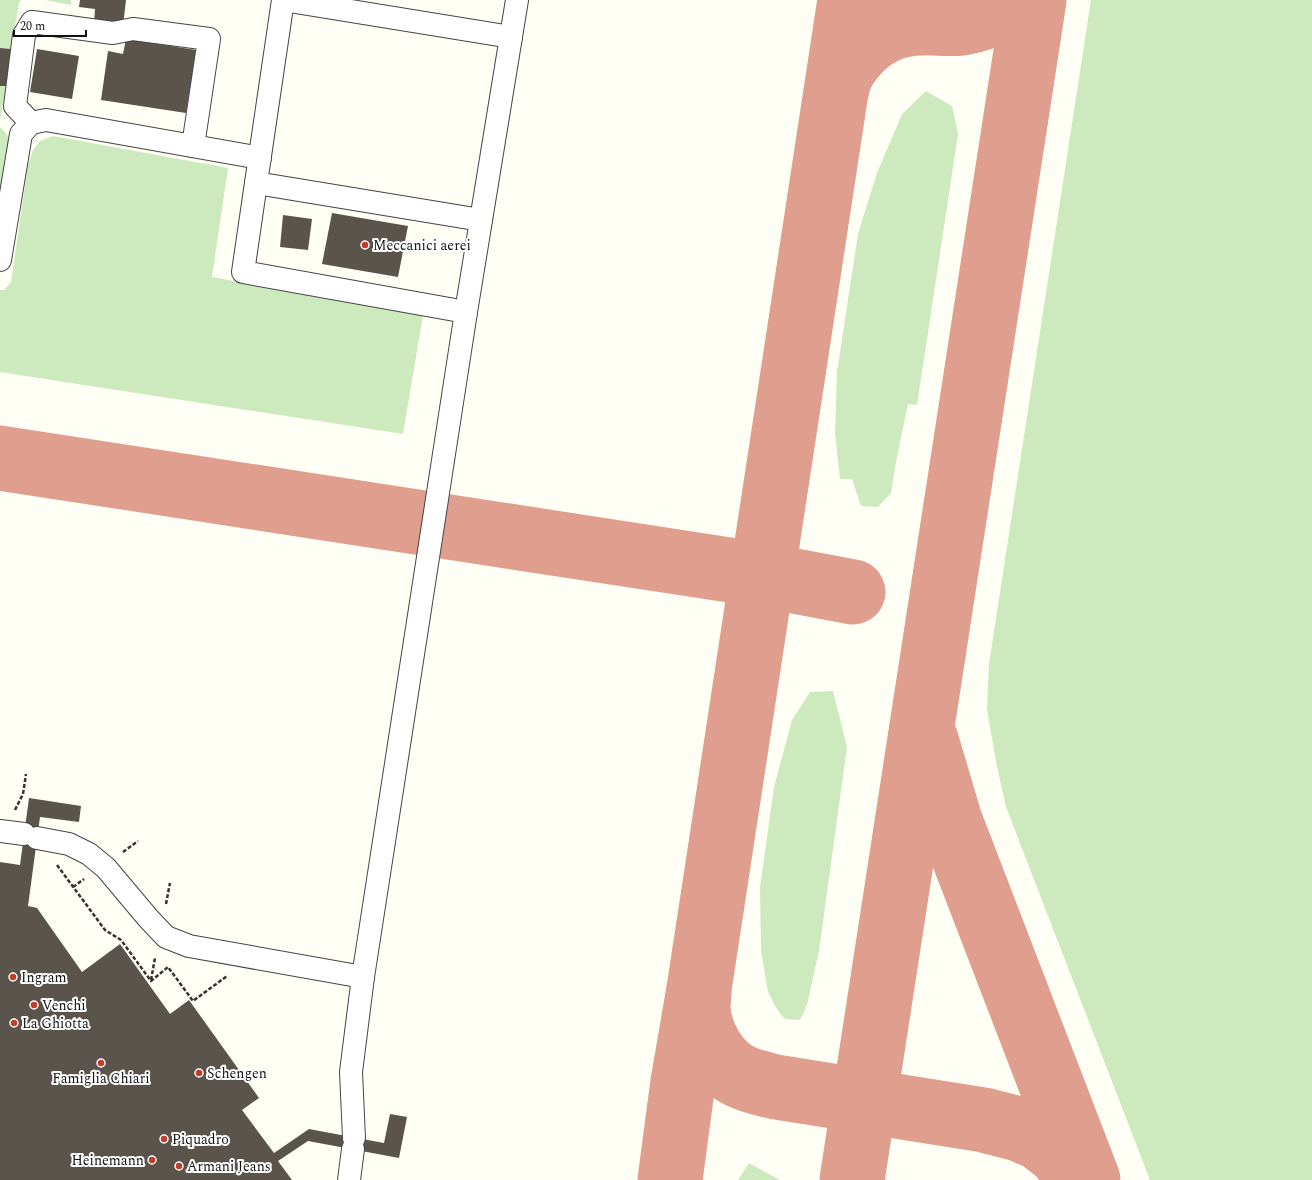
<svg xmlns="http://www.w3.org/2000/svg" width="1312" height="1180" font-family="Spectral,serif">
<style>
.green{fill:#cdeabe}
.lines{fill:none;stroke-linecap:round;stroke-linejoin:round}
.taxiway{stroke:#e09e8f;stroke-width:65}
.building{fill:#5a544d}
.minor-casing{stroke:#444;stroke-width:24}
.path{stroke:#333;stroke-width:2.5;stroke-dasharray:4 2;stroke-linecap:butt}
.minor{stroke:#fff;stroke-width:22}
.poi-dot{fill:#c03d29;stroke:#fff;stroke-width:1.5}
.labels{text-anchor:middle;dominant-baseline:central;stroke-width:4;stroke-linejoin:round;paint-order:stroke}
.poi-label{font-size:14px;fill:#111;stroke:#fff;text-anchor:start}
</style>
<rect width="100%" height="100%" fill="#fffff5"/>
<g class="green">
<path d="M0,0H21L19,3L11,49L0,48Z"/>
<path d="M45,0H71V5Z"/>
<path d="M1091,0H1312V1180H1150L1006,807L996,762L987,709L989,664Z"/>
<path d="M0,86H6L0,120Z"/>
<path d="M926,91L952,106L958,134L917,405L908,404L896,462L891,493L878,507L861,506L852,479H840L835,433L837,372L858,234L877,173L902,114Z"/>
<path d="M0,127L7,134L10,145L0,220Z"/>
<path d="M53,136L228,168L212,277L423,315L403,434L0,372V290H4L11,282L28,165L33,150L40,141Z"/>
<path d="M833,691L847,747L819,951L807,1005L800,1020L785,1019L778,1011L768,992L761,951L760,887L774,787L792,720L810,692Z"/>
<path d="M749,1163L780,1180H738Z"/>
</g>
<g class="lines">
<g class="taxiway">
<path d="M837,89C839,74 847,63 857,52C874,33 896,23 922,23C935,22 948,25 962,23C981,20 999,13 1014,0"/>
<path d="M0,458L762,575L853,592"/>
<path d="M926,740L950,821L1088,1180"/>
<path d="M699,992C699,997 698,1002 698,1007C699,1034 716,1064 740,1076C752,1082 764,1084 776,1087L984,1120L1019,1129L1040,1138L1059,1153L1082,1180"/>
<path d="M670,1180L683,1082L699,989L850,0"/>
<path d="M852,1180L1034,0"/>
</g>
</g>
<g class="building">
<path d="M80,0H126L123,26L94,23L95,9L79,7Z"/>
<path d="M126,39L196,50L186,113L101,100L108,51L123,54Z"/>
<path d="M0,48L11,49L6,86H0Z"/>
<path d="M37,49L79,56L72,99L30,92Z"/>
<path d="M332,213L408,226L398,277L322,264Z"/>
<path d="M283,215L312,219L308,250L280,247Z"/>
<path d="M29,798L81,806L79,822L40,817L28,906L37,908L82,972L120,944L170,1014L189,1000L259,1098L242,1110L274,1153L309,1129L384,1143L390,1114L407,1117L399,1158L308,1141L278,1161L292,1180H0V862L20,865Z"/>
</g>
<g class="lines">
<defs>
<g id="minor">
<path d="M283,0L256,183L481,220"/>
<path d="M283,0L511,37"/>
<path d="M31,123L15,106L24,35L32,22L113,33L133,29L209,39L193,146"/>
<path d="M256,183L243,272L466,312"/>
<path d="M0,260L21,134L31,123L46,120L260,158"/>
<path d="M0,831L24,834"/>
<path d="M37,838L69,844L89,854L106,868L148,918L166,937L189,946L363,977"/>
<path d="M354,1138L351,1072L363,977L466,312L517,0"/>
<path d="M349,1180L353,1149"/>
</g>
</defs>
<use href="#minor" class="minor-casing"/>
<g class="path">
<path d="M15,810L23,794L26,774"/>
<path d="M123,852L138,841"/>
<path d="M57,865L105,930L121,940L151,981L168,967L193,1001L227,976"/>
<path d="M73,887L84,879"/>
<path d="M166,904L170,883"/>
<path d="M151,980L155,958"/>
</g>
<use href="#minor" class="minor"/>
</g>
<g class="poi-dot">
<circle cx="365" cy="245" r="4"/>
<circle cx="13" cy="977" r="4"/>
<circle cx="34" cy="1005" r="4"/>
<circle cx="14" cy="1023" r="4"/>
<circle cx="101" cy="1063" r="4"/>
<circle cx="199" cy="1073" r="4"/>
<circle cx="164" cy="1139" r="4"/>
<circle cx="152" cy="1160" r="4"/>
<circle cx="179" cy="1166" r="4"/>
</g>
<g class="labels">
<g class="poi-label">
<text x="373" y="245">Meccanici aerei</text>
<text x="21" y="977">Ingram</text>
<text x="42" y="1005">Venchi</text>
<text x="22" y="1023">La Ghiotta</text>
<text x="207" y="1073">Schengen</text>
<text x="101" y="1078" text-anchor="middle">Famiglia Chiari</text>
<text x="172" y="1139">Piquadro</text>
<text x="144" y="1160" text-anchor="end">Heinemann</text>
<text x="187" y="1166">Armani Jeans</text>
</g>
</g>
<path d="M14 30v6h72v-6" fill="none" stroke="#111111" stroke-width="2"/>
<text x="20" y="30" font-size="12" fill="#111111" stroke="#ffffff" stroke-width="3" paint-order="stroke">20 m</text>
</svg>
